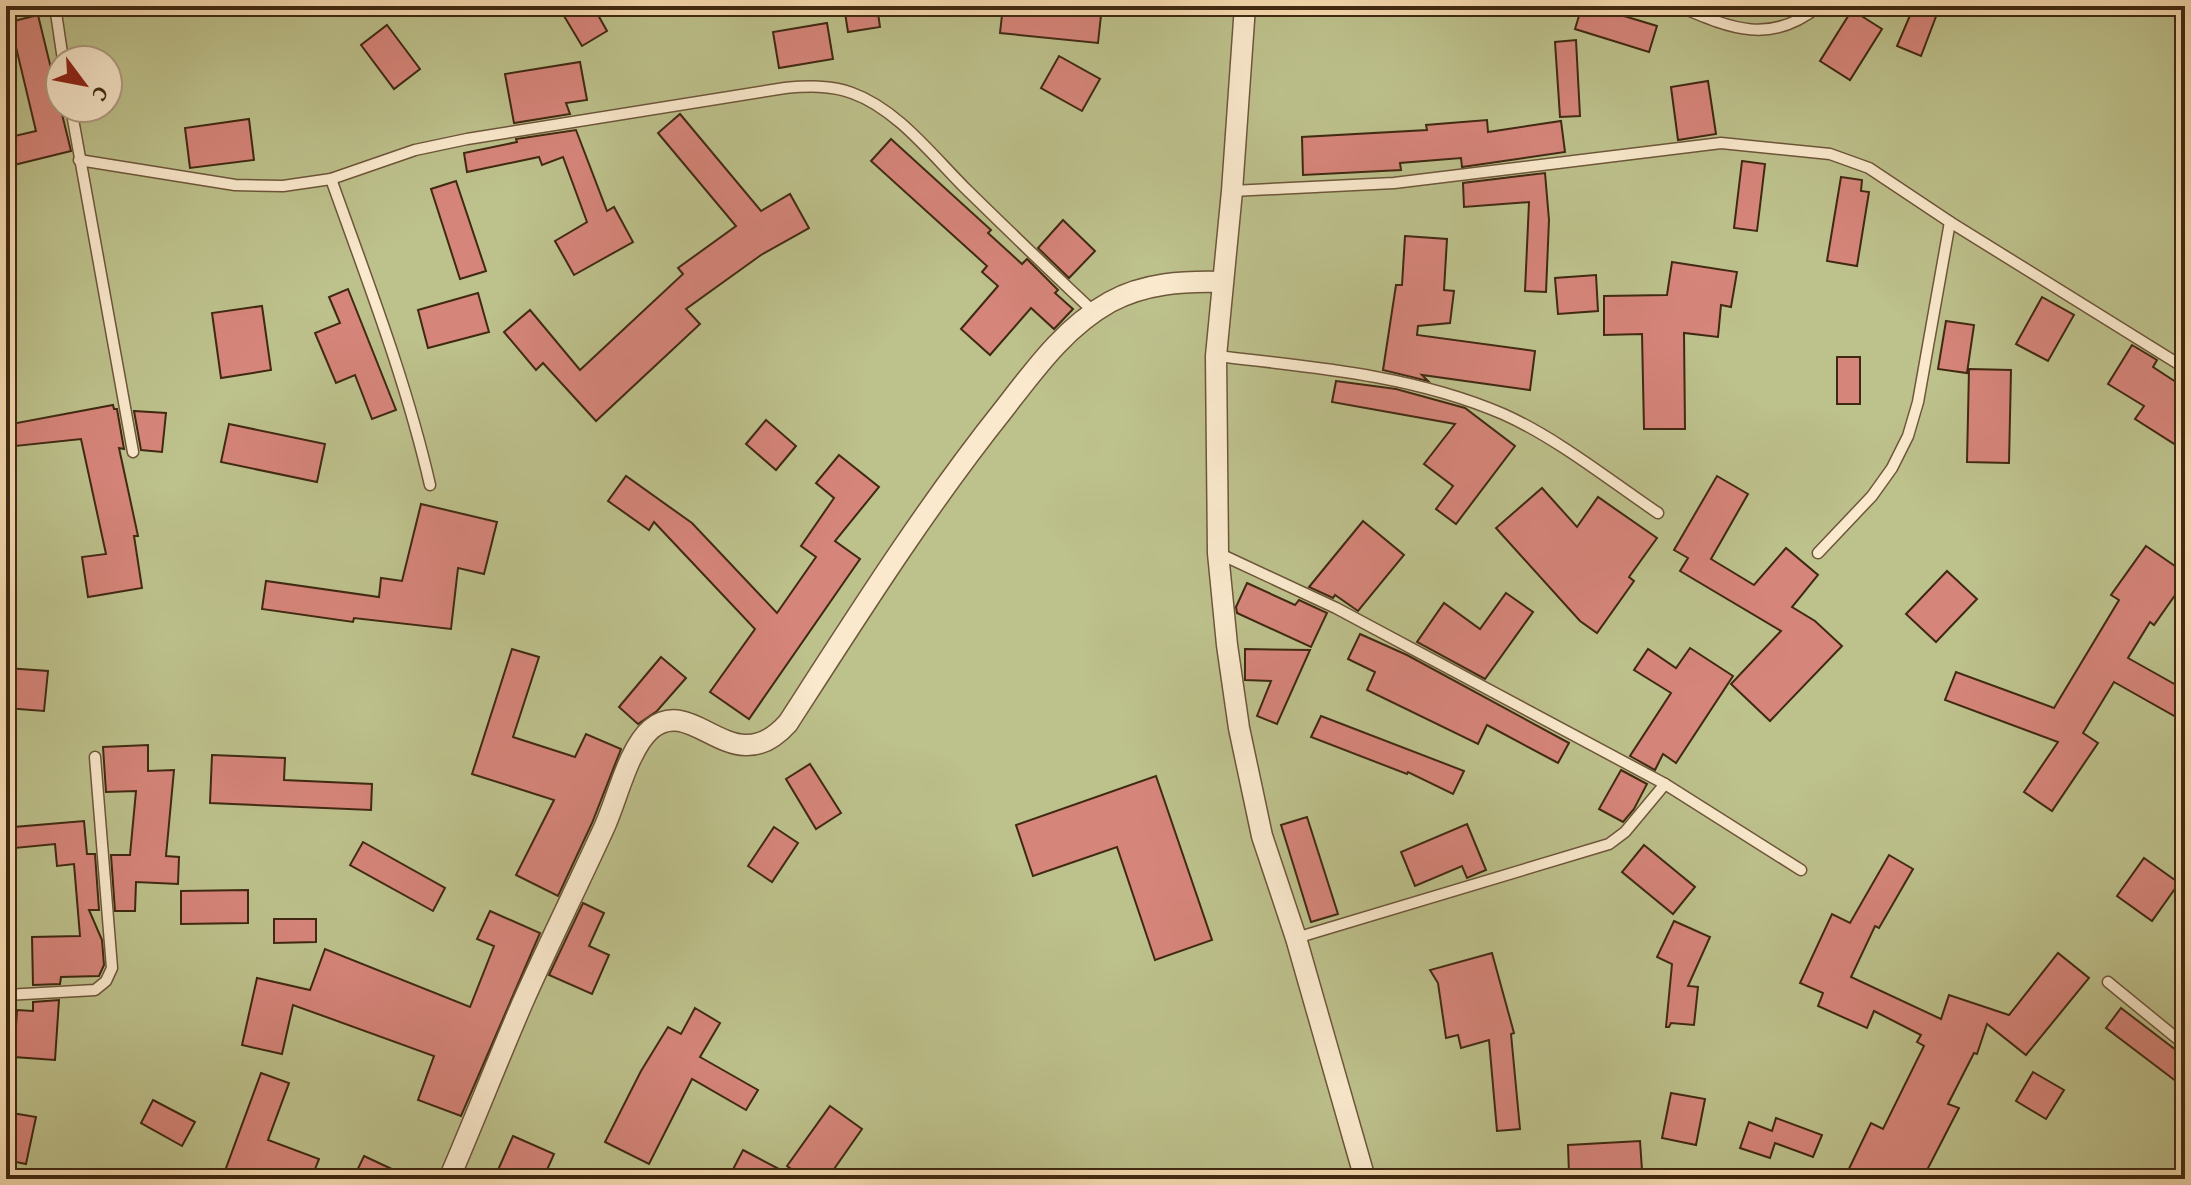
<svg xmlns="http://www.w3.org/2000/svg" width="2191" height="1185" font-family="'Gentium Book Plus',serif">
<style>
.green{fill:#bdc18c;stroke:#7e754f;stroke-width:2;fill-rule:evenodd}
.building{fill:#d6857a;stroke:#402912;stroke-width:2}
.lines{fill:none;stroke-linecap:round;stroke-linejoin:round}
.lane-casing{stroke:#6e563a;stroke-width:13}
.street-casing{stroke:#6e563a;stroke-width:23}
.lane{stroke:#fae9cd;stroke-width:10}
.street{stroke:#fae9cd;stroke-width:20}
</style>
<rect width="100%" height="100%" fill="#f8ddb2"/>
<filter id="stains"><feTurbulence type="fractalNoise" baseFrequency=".0025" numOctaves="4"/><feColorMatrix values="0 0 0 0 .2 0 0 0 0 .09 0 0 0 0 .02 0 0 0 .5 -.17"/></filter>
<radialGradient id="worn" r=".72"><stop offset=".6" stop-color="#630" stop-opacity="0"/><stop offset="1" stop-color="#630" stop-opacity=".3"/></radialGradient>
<path class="green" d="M6,6H2185V1179H6ZM60,60H108V108H60Z"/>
<g class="building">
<path d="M558,6H593L607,31L582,46Z"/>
<path d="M844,6H877L880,27L848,32Z"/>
<path d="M1003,6H1102L1098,43L1000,33Z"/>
<path d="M1582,6H1591L1657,26L1649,52L1575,29Z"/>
<path d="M1914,6H1940L1921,56L1897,46Z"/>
<path d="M1852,10L1882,29L1850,80L1820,61Z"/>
<path d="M38,15L71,151L6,167V138L36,131L10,22Z"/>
<path d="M827,23L833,59L779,68L773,32Z"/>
<path d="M387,25L420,69L394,89L361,45Z"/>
<path d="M1576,40L1580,116L1560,117L1555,42Z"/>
<path d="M1059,56L1100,79L1082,111L1041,88Z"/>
<path d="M580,62L587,100L566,103L570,114L514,123L505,74Z"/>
<path d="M1708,81L1716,134L1678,140L1671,87Z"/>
<path d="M680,114L761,211L790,194L809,228L761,255L686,309L700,324L596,421L543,363L536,370L504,332L530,310L580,370L683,274L678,268L736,226L658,133Z"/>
<path d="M249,119L254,160L190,168L185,128Z"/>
<path d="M1487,120L1488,132L1561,121L1565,152L1462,167L1461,158L1400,163L1401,170L1303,175L1302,137L1427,130L1426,125Z"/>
<path d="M576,130L607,211L614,207L633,242L574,275L555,241L587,222L563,157L542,165L539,157L467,172L464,153L517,142L516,139Z"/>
<path d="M891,139L991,230L988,233L1022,264L1027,259L1058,290L1055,293L1073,309L1054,329L1031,308L990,355L961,329L998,286L982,272L987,266L871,161Z"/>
<path d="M1742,161L1765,164L1757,231L1734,228Z"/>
<path d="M1545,173L1549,220L1546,292L1525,291L1529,202L1464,207L1463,183Z"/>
<path d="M1841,177L1862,180L1861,191L1869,192L1857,266L1827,261Z"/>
<path d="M456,181L486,271L460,279L431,189Z"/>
<path d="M1063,220L1095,251L1069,278L1038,248Z"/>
<path d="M1405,236L1447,239L1444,290L1454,291L1450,323L1418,326L1417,335L1535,351L1530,390L1422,375L1428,381L1383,370L1396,285H1402Z"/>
<path d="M1672,262L1737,272L1731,307L1721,305L1718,337L1684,333L1685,429H1644L1642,334L1604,335V296L1667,295Z"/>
<path d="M1596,275L1598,311L1558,314L1555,278Z"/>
<path d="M348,289L396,410L372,419L355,375L336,383L315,333L340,323L329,297Z"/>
<path d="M478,293L489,332L428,348L418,310Z"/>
<path d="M2042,297L2074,315L2048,361L2016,344Z"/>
<path d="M262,306L271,370L221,378L212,313Z"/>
<path d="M1946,321L1974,325L1967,373L1938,369Z"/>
<path d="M2132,345L2157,360L2153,367L2185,388V431L2176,445L2135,419L2144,406L2108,384Z"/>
<rect x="1837" y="357" width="23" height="47"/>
<path d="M1969,369L2011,370L2009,463L1967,462Z"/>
<path d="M1336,381L1396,389L1465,408L1515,446L1456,524L1436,509L1453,486L1424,464L1455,424L1332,402Z"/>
<path d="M113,405L114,409H117L124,449L119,448L138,536H134L142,588L88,597L82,557L106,554L81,439L6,447V425Z"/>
<path d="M134,411L166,413L162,452L141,450Z"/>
<path d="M766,420L796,446L776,470L746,444Z"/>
<path d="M229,424L325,444L317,482L221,462Z"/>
<path d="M839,455L879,487L835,541L860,559L749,719L710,692L755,629L654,522L649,530L608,501L626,476L692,523L777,613L816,557L801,546L834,498L816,483Z"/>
<path d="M1717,476L1748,494L1711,559L1754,585L1786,548L1818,575L1792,607L1815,621L1842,646L1770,721L1731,684L1781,631L1680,571L1688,558L1674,550Z"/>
<path d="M1542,488L1577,527L1598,497L1657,538L1629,577L1634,581L1597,633L1580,621L1496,528Z"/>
<path d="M421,504L497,522L484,574L458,568L451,629L354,618L353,622L262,609L266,581L379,597L381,578L402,581Z"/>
<path d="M1363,521L1404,555L1358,611L1335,595L1333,598L1309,587Z"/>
<path d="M2146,546L2185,573V581L2154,625L2150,622L2128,658L2185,690V722L2114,682L2083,733L2098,743L2052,811L2024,792L2058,742L1945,700L1956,672L2054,708L2119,600L2111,595Z"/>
<path d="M1947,571L1977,599L1936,642L1906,614Z"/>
<path d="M1247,583L1295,605L1299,600L1327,613L1311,647L1237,613L1236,607Z"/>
<path d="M1506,593L1533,612L1485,679L1417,642L1444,603L1480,629Z"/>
<path d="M1360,634L1407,655L1569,743L1558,763L1487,725L1478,744L1367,690L1375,672L1348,659Z"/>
<path d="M1690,648L1733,676L1676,763L1663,754L1655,770L1630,756L1671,693L1634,670L1648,649L1676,668Z"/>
<path d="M512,649L539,657L513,737L575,757L586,734L621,749L592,823L558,896L516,875L554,800L472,774Z"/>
<path d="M1245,649L1310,650L1277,724L1257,716L1271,681L1245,680Z"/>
<path d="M661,657L686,678L657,711L638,724L619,707Z"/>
<path d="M6,668L48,671L44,711L6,708Z"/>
<path d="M1321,716L1464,771L1453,794L1408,772L1407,774L1311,737Z"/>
<path d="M148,745V771L174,770L166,856L179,857L178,884L136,882L135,911H115L111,855H130L136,791L106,792L103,747Z"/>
<path d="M212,755L285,758L284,780L372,784L371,810L210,803Z"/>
<path d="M810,764L841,813L816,829L786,779Z"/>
<path d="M1621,770L1647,784L1634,809L1623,822L1599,809Z"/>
<path d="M1156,776L1212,940L1155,960L1117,847L1033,876L1016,825Z"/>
<path d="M1307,817L1338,914L1311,922L1281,825Z"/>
<path d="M84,821L87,854H95L99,910H89L102,940L104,965L99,976L61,977L60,984L33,985L32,937L80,936L74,864L57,866L55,844L15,848L14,827Z"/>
<path d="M1467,824L1486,870L1467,878L1462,866L1415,886L1401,852Z"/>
<path d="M774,827L798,843L772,882L748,866Z"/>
<path d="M363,842L445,888L433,911L350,865Z"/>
<path d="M1644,845L1695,887L1673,914L1622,872Z"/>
<path d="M1889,855L1913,869L1879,928L1875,926L1851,977L1941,1019L1949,995L2009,1015L2058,953L2089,978L2026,1055L1987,1024L1977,1054L1974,1053L1948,1104L1959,1108L1924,1176L1912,1170L1907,1179H1844L1871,1123L1883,1129L1924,1046L1917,1042L1921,1035L1874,1011L1867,1028L1818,1006L1823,993L1800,983L1832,914L1850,923Z"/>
<path d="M2144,858L2179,883L2152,921L2117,896Z"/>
<path d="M248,890V923L181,924V891Z"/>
<path d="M583,903L604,913L589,946L609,955L592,994L549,975Z"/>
<path d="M490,911L540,933L461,1116L418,1100L434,1056L293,1005L282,1054L242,1045L257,978L310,990L325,949L470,1007L494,946L477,939Z"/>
<path d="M274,919H316V942L274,943Z"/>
<path d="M1674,921L1710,937L1688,986L1698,987L1694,1025L1671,1023L1669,1027H1666L1672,964L1657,957Z"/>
<path d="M1492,953L1514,1033L1511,1034L1520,1129L1497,1131L1489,1040L1461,1048L1458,1035L1446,1038L1438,983L1430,970Z"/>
<path d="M59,1000L55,1060L14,1057L17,1010L33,1011V1002Z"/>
<path d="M695,1008L720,1023L700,1057L758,1090L746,1110L692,1079L649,1164L605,1142L641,1071L668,1027L681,1034Z"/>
<path d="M2121,1008L2185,1057V1088L2106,1028Z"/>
<path d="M2033,1072L2064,1090L2046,1119L2016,1101Z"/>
<path d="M261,1073L289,1083L268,1140L319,1159L311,1179H222Z"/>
<path d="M1671,1093L1705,1099L1696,1145L1662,1138Z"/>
<path d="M153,1100L195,1122L182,1146L141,1123Z"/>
<path d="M830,1106L862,1129L827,1179H805L787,1166Z"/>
<path d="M6,1112L36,1117L26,1164L6,1160Z"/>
<path d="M1776,1118L1822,1135L1813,1157L1775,1143L1770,1158L1740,1148L1749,1122L1772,1131Z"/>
<path d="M513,1136L554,1154L543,1179H494Z"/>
<path d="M1640,1141L1642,1170L1569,1174L1568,1145Z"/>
<path d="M743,1150L798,1179H728Z"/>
<path d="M364,1156L413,1179H353Z"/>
</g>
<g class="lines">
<defs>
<g id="lane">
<path d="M55,6L63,60"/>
<path d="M1678,6C1730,28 1770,46 1819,6"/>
<path d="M71,108L133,452"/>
<path d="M79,160L235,185L283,186L331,179L415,150L467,139L785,88C807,86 831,85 852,93C897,109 932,155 965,188C1008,230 1050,271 1094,312"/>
<path d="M331,179C367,280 406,380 430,485"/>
<path d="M1232,191L1394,183L1721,143L1830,154L1869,168L1950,222L2185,368"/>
<path d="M1216,356C1312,367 1413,375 1503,414C1557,438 1609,480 1658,513"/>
<path d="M1218,553L1336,608L1665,784L1625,832L1609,844L1296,938"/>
<path d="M1818,553L1872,496L1892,468L1908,436L1918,402L1950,222"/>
<path d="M1665,784L1801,870"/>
<path d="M2108,982L2185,1045"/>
<path d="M6,995L95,990L106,981L112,968L95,757"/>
</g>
<g id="street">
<path d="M1245,6L1232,191L1216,356L1218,553L1227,645L1239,728L1262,836L1296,938L1365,1179"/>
<path d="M449,1179C474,1121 497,1062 522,1004C548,945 577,887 604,828C617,800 628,749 651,729C694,693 733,785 788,723C857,616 925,508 1004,409C1035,369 1065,327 1110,302C1145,283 1183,281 1222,282"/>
</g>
</defs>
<use href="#lane" class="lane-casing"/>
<use href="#street" class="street-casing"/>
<use href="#lane" class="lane"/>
<use href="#street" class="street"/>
</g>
<rect width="2191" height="1185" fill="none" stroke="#f8ddb2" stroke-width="32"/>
<rect x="8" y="8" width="2175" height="1169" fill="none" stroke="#402912" stroke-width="4"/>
<rect x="16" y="16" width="2159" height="1153" fill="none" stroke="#402912" stroke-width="2"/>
<g transform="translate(84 84) rotate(122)"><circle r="38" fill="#fae9cd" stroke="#b09c82" stroke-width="2"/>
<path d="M0-6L14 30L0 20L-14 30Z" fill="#8f2418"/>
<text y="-12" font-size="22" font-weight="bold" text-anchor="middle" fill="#402912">С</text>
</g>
<rect width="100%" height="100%" filter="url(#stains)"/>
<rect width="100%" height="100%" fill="url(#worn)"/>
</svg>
